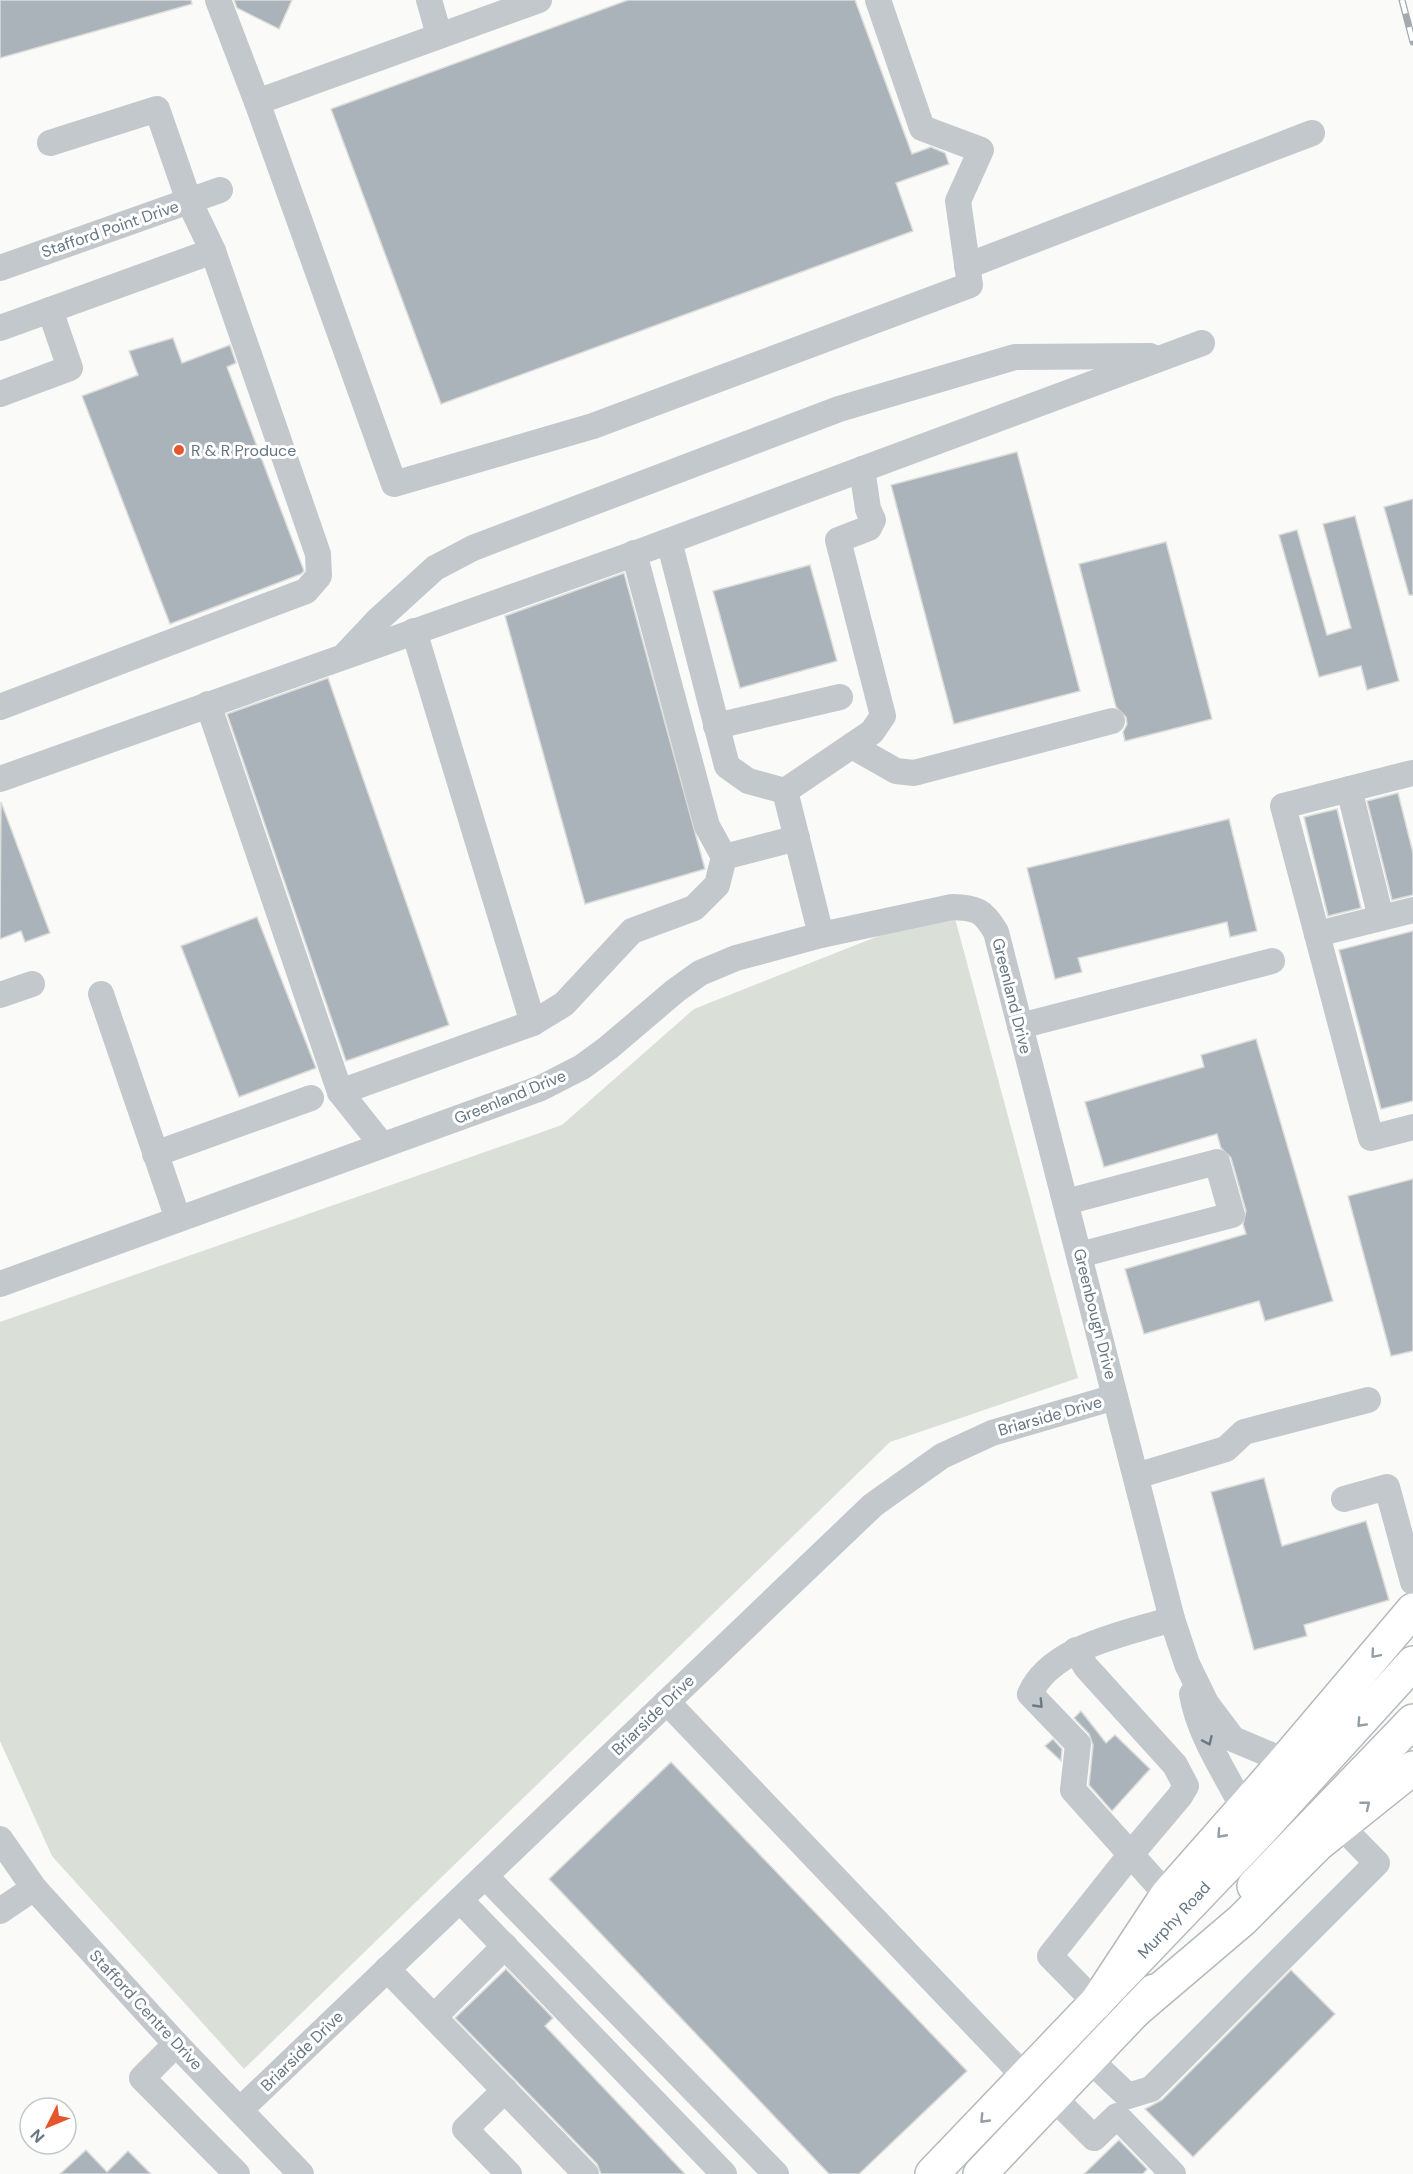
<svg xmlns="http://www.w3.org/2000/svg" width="1413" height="2174" font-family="'DM Sans',sans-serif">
  <rect width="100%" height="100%" fill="#fafaf8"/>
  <polygon fill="#dadfd7" points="952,907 1078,1378 890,1442 244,2069 52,1856 0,1741 0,1322 562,1125 694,1009"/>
  <g fill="#aab3b9" stroke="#dcdcda" stroke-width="1.5">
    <polygon points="0,0 191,0 192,4 0,58"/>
    <polygon points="234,0 292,0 279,29 237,8"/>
    <polygon points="628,0 855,0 912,154 931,147 945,153 949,164 896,183 913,231 441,404 331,109"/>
    <polygon points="173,338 182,363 230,345 236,363 227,367 304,571 301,574 170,624 82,396 138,375 129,351"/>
    <polygon points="1017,452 1080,691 954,724 891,485"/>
    <polygon points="1413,499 1413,595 1409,595 1384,507"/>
    <polygon points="1355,516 1399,681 1367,690 1361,666 1319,677 1279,535 1297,530 1327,635 1351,628 1323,524"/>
    <polygon points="1166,542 1212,719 1125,741 1123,732 1127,724 1126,717 1116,707 1079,564"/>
    <polygon points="810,565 837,661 740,688 713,591"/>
    <polygon points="624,573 705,869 585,904 505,616"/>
    <polygon points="328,678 449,1025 346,1061 227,714"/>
    <polygon points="1398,793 1413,853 1413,895 1392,900 1367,801"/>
    <polygon points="1,802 50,933 25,942 21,931 0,939"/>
    <polygon points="1337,809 1361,908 1328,916 1304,817"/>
    <polygon points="1229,819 1257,931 1230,937 1227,922 1078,958 1082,972 1055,979 1027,868"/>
    <polygon points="257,917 316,1068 239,1097 181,946"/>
    <polygon points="1413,931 1413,1101 1381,1109 1339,950"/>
    <polygon points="1256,1039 1333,1301 1265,1321 1259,1301 1144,1334 1125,1269 1246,1234 1243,1224 1246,1211 1231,1158 1221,1148 1217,1134 1104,1167 1085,1102 1204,1067 1201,1055"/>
    <polygon points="1413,1179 1413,1351 1391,1356 1348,1196"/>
    <polygon points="1264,1478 1282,1546 1366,1521 1389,1600 1304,1625 1307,1636 1254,1650 1211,1492"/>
    <polygon points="1081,1711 1106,1743 1115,1735 1150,1769 1112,1811 1089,1785 1093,1745 1089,1734 1074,1718"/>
    <polygon points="1053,1739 1062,1749 1061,1761 1045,1746"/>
    <polygon points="671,1762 967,2071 859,2174 829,2174 549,1879"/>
    <polygon points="506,1969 553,2018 545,2026 685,2174 601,2174 597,2164 455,2018"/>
    <polygon points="1291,1970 1335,2014 1193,2157 1145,2109 1162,2100"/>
    <polygon points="1119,2140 1147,2169 1143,2174 1084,2174"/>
    <polygon points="86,2150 107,2172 128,2151 151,2174 60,2174"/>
  </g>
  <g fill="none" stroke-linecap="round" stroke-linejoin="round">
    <defs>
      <g id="major">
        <polyline points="1254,1886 1413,1721"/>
        <polyline points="932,2174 1262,1829 1413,1663"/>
        <polyline points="980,2174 1154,1991"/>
      </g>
      <g id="highway">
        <polyline points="1096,2003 1167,1895 1285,1761 1413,1610"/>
        <polyline points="1135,2011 1242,1920 1317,1845 1413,1768"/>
      </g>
    </defs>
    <use href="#major" stroke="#b5babe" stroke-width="36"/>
    <use href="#highway" stroke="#b4b9bd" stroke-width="36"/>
    <g stroke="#c3c8cc" stroke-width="26">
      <polyline points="218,0 257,102"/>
      <polyline points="429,0 439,35"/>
      <polyline points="539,0 257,102 394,484 593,426 970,285 958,201 981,150 922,128 878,0"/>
      <polyline points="967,266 1312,133"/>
      <polyline points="0,268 220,190"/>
      <polyline points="0,328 213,251"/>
      <polyline points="0,394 70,368 50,310"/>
      <polyline points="669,541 727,766 748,781 785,791 872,732 883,716 838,540 869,528 873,520 868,509 862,469"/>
      <polyline points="634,553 707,826 724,857"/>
      <polyline points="414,631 533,1023"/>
      <polyline points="347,653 379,619 435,568 473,548 839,409 1015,357 1150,356"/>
      <polyline points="208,704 340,1092 382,1145"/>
      <polyline points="0,707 306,591 319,576 318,554 213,251 189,201 157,109 50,143"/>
      <polyline points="716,726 840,697"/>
      <polyline points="852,746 896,771 914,773 1112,721"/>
      <polyline points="1412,773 1283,806 1371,1138 1413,1127"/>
      <polyline points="0,779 642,551 1202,343"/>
      <polyline points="1349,789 1381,918"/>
      <polyline points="785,791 821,935"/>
      <polyline points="1317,934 1413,910"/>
      <polyline points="101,994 178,1219"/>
      <polyline points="0,995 32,984"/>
      <polyline points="1020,1026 1272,961"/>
      <polyline points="340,1092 533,1023 564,1004 632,931 694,908 717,885 724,857 797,838"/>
      <polyline points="155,1154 311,1098"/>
      <polyline points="1066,1202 1217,1162 1232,1215 1079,1255"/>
      <path d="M0 1284 541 1088 582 1067 608 1048 675 991 700 973 736 958 821 935 952 907C977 908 983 910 996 932L1172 1619 1187 1664 1206 1703 1233 1739 1285 1761"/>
      <polyline points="1136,1476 1226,1449 1244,1432 1368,1400"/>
      <polyline points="1344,1499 1387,1487 1413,1582"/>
      <polyline points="1076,1650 1086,1667 1175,1765 1186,1786 1180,1796 1131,1854 1050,1956 1096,2003"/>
      <path d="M1192 1694C1199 1735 1225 1772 1243 1808"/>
      <polyline points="667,1702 1024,2076"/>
      <polyline points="0,1839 34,1888 176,2044 301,2174"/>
      <polyline points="485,1876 776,2174"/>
      <path d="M1167 1895 1073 1790 1078 1744 1030 1694C1051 1646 1126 1634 1172 1619"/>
      <polyline points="460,1900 724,2174"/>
      <polyline points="0,1911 34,1888"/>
      <polyline points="387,1969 586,2174"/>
      <polyline points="434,2017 505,1946"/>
      <polyline points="176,2044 142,2078 237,2174"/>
      <polyline points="1089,2059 1128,2096 1151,2089 1377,1863 1341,1826"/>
      <polyline points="505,2090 465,2129 509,2174"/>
      <polyline points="1053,2097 1094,2138 1117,2116 1173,2174"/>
      <polyline points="240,2110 873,1505 942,1456 992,1433 1115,1397"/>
    </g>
    <use href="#major" stroke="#fff" stroke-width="33"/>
    <use href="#highway" stroke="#fff" stroke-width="33"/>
    <defs>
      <polyline id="rail" points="1402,0 1413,42"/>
    </defs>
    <use href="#rail" stroke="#a2aab0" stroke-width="7"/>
    <use href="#rail" stroke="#fff" stroke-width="4.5" stroke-dasharray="14" stroke-linecap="butt"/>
  </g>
  <defs><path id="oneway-chevron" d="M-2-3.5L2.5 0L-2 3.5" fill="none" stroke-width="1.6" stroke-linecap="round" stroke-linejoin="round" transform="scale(1.5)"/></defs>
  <g stroke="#939fa8">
    <use href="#oneway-chevron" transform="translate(1375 1654) rotate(130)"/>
    <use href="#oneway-chevron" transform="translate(1361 1723) rotate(133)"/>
    <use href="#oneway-chevron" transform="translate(1366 1805) rotate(-39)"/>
    <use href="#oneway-chevron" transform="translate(1221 1834) rotate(132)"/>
    <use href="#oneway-chevron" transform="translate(984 2119) rotate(134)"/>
  </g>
  <g stroke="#6a7a87">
    <use href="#oneway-chevron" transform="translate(1039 1704) rotate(46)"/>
    <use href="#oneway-chevron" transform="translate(1208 1741) rotate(66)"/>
  </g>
  <circle fill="#e4572e" stroke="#fff" stroke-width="2" cx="179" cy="450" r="6"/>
  <g text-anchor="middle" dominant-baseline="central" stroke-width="6" stroke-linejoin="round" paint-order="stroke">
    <g font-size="16" fill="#657683" stroke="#fff">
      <text transform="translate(110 229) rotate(-19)">Stafford Point Drive</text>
      <text transform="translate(1012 996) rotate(76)">Greenland Drive</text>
      <text transform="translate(510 1097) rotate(-22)">Greenland Drive</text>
      <text transform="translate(1095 1314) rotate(76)">Greenbough Drive</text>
      <text transform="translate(1050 1416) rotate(-16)">Briarside Drive</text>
      <text transform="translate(653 1715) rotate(-44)">Briarside Drive</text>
      <text transform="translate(1174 1920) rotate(-47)">Murphy Road</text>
      <text transform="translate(146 2010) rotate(47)">Stafford Centre Drive</text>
      <text transform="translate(302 2051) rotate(-44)">Briarside Drive</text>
    </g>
    <g font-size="16" fill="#657683" stroke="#fff" text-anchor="start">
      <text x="191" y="450">R &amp; R Produce</text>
    </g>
  </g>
  <g transform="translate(48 2126) rotate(227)"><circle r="28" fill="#ffffff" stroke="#c1c8cd" stroke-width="1.5"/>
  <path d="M0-4.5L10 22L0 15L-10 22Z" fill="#e4572e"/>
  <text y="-9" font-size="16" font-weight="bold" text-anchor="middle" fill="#657683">N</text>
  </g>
</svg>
